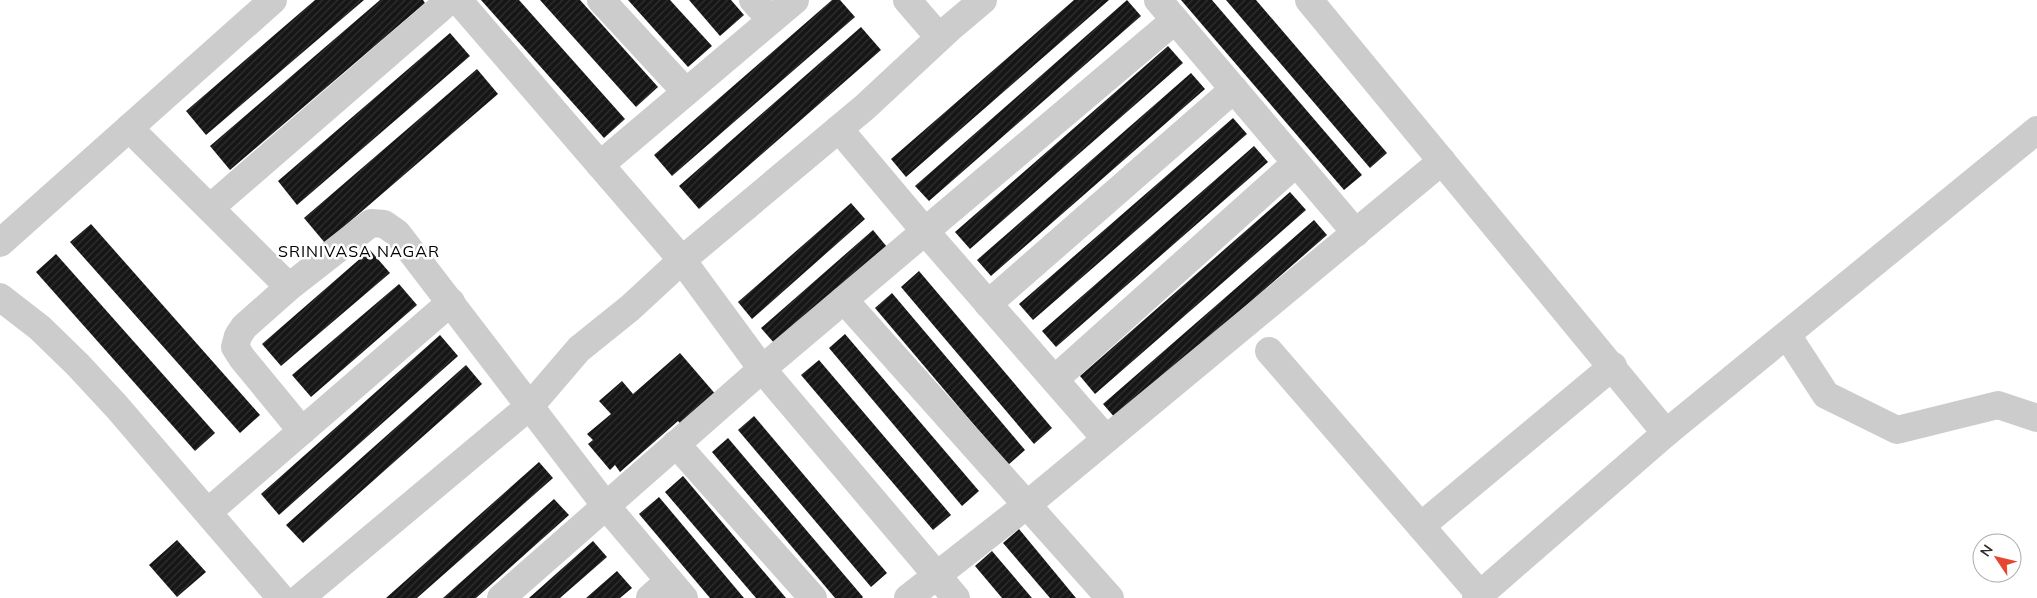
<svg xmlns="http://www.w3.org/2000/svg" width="2037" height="598" font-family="Mulish,sans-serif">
  <defs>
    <pattern id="building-hatch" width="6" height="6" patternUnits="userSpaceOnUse" patternTransform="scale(1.25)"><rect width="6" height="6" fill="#161616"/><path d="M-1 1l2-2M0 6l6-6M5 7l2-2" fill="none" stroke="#303030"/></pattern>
  </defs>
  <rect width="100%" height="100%" fill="#fff"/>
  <g fill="url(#building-hatch)">
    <polygon points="315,0 364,0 206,135 186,111"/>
    <polygon points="380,0 423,0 425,3 230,170 210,146"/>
    <polygon points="481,0 519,0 625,119 604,138"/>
    <polygon points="540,0 580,0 658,87 636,107"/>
    <polygon points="628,0 670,0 712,46 688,67"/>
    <polygon points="689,0 731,0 744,15 720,36"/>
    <polygon points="832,0 840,0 855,17 672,176 654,155"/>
    <polygon points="1074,0 1109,0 906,177 891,159"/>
    <polygon points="1127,0 1141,16 929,201 915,186"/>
    <polygon points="1181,0 1212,0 1362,175 1344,190"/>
    <polygon points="1226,0 1256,0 1387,153 1370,168"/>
    <polygon points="861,27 881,50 699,209 679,186"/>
    <polygon points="450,33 470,56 297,205 278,181"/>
    <polygon points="1168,46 1183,63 970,249 955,232"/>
    <polygon points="477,69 498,94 325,243 304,218"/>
    <polygon points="1191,73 1205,89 991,276 977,260"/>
    <polygon points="1233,118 1247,134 1033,320 1019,304"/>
    <polygon points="1254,146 1268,162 1056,347 1042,331"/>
    <polygon points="1290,192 1306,210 1095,394 1080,376"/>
    <polygon points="851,203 865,219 752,319 738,302"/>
    <polygon points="1314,220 1327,235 1116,419 1103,404"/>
    <polygon points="91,224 260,415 240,433 70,242"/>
    <polygon points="873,230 887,247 775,344 761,328"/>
    <polygon points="370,250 390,273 281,366 262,344"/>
    <polygon points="56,254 215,433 195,451 36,272"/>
    <polygon points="919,271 1052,428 1034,444 901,287"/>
    <polygon points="399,284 417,305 311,397 292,375"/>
    <polygon points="892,293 1025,450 1008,465 875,308"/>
    <polygon points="845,334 979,491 962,506 829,348"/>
    <polygon points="440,335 458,356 279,515 261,494"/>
    <polygon points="680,353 717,396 683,426 678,421 620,472 615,465 610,470 588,444 593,440 587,434 611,414 599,401 622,381 633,394"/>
    <polygon points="819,360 951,515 933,530 801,375"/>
    <polygon points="466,365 482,384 303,543 286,525"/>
    <polygon points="754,416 887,573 871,587 738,430"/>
    <polygon points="728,438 863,597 862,598 835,598 712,452"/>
    <polygon points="539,462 553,478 417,598 386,598"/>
    <polygon points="683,476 786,598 756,598 665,492"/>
    <polygon points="659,497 744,598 710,598 639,514"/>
    <polygon points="554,499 569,515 476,598 443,598"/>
    <polygon points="1019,529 1076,598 1050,598 1003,543"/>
    <polygon points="177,540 206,572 177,597 149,565"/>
    <polygon points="593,541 607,557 560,598 529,598"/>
    <polygon points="992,551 1032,598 1002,598 975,566"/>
    <polygon points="617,571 632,588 620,598 586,598"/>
  </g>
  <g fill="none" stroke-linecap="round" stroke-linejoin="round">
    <g stroke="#ccc" stroke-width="28">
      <polyline points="458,0 682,260 762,369 956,598"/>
      <polyline points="601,0 686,92"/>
      <polyline points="753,0 771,20"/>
      <polyline points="907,0 939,37"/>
      <polyline points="1158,0 1356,233"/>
      <polyline points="1309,0 1666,433 1476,598"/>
      <polyline points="129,128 289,287"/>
      <polyline points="839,129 924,230 1106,439"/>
      <polyline points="600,165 795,0"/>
      <polyline points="210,208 450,0"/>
      <polyline points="0,243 273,0"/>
      <polyline points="0,297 40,328 78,365 117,407 281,598"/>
      <polyline points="844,300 1110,598"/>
      <polyline points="988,304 1234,89"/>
      <polyline points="1787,335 1826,395 1897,430 1998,405 2037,418"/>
      <polyline points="1269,351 1483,598"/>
      <polyline points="1055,379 1296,163"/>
      <polyline points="302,431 242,358 235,347 238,336 244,327 289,287 371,223 384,224 397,233 606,506 684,598"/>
      <polyline points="1666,433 2037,130"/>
      <polyline points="676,444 813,598"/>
      <polyline points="208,512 451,302"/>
      <polyline points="1421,526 1613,366"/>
      <polyline points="300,598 531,405 579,349 630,308 682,260 865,107 951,27 983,0"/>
      <polyline points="501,598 762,369 1175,20"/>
      <polyline points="650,598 669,581"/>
      <polyline points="908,598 1028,504 1442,161"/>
    </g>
  </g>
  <g text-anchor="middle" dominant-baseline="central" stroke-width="5" stroke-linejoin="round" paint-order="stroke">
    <g font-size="16" letter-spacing="1" fill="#000" stroke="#fff">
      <text x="359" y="251">SRINIVASA NAGAR</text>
    </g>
  </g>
  <g transform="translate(1997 558) rotate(305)"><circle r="24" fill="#ffffff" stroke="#acacac"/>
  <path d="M0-4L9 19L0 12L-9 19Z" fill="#e64731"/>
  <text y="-8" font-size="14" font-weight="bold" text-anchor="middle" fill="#2f2f2f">N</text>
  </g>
</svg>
